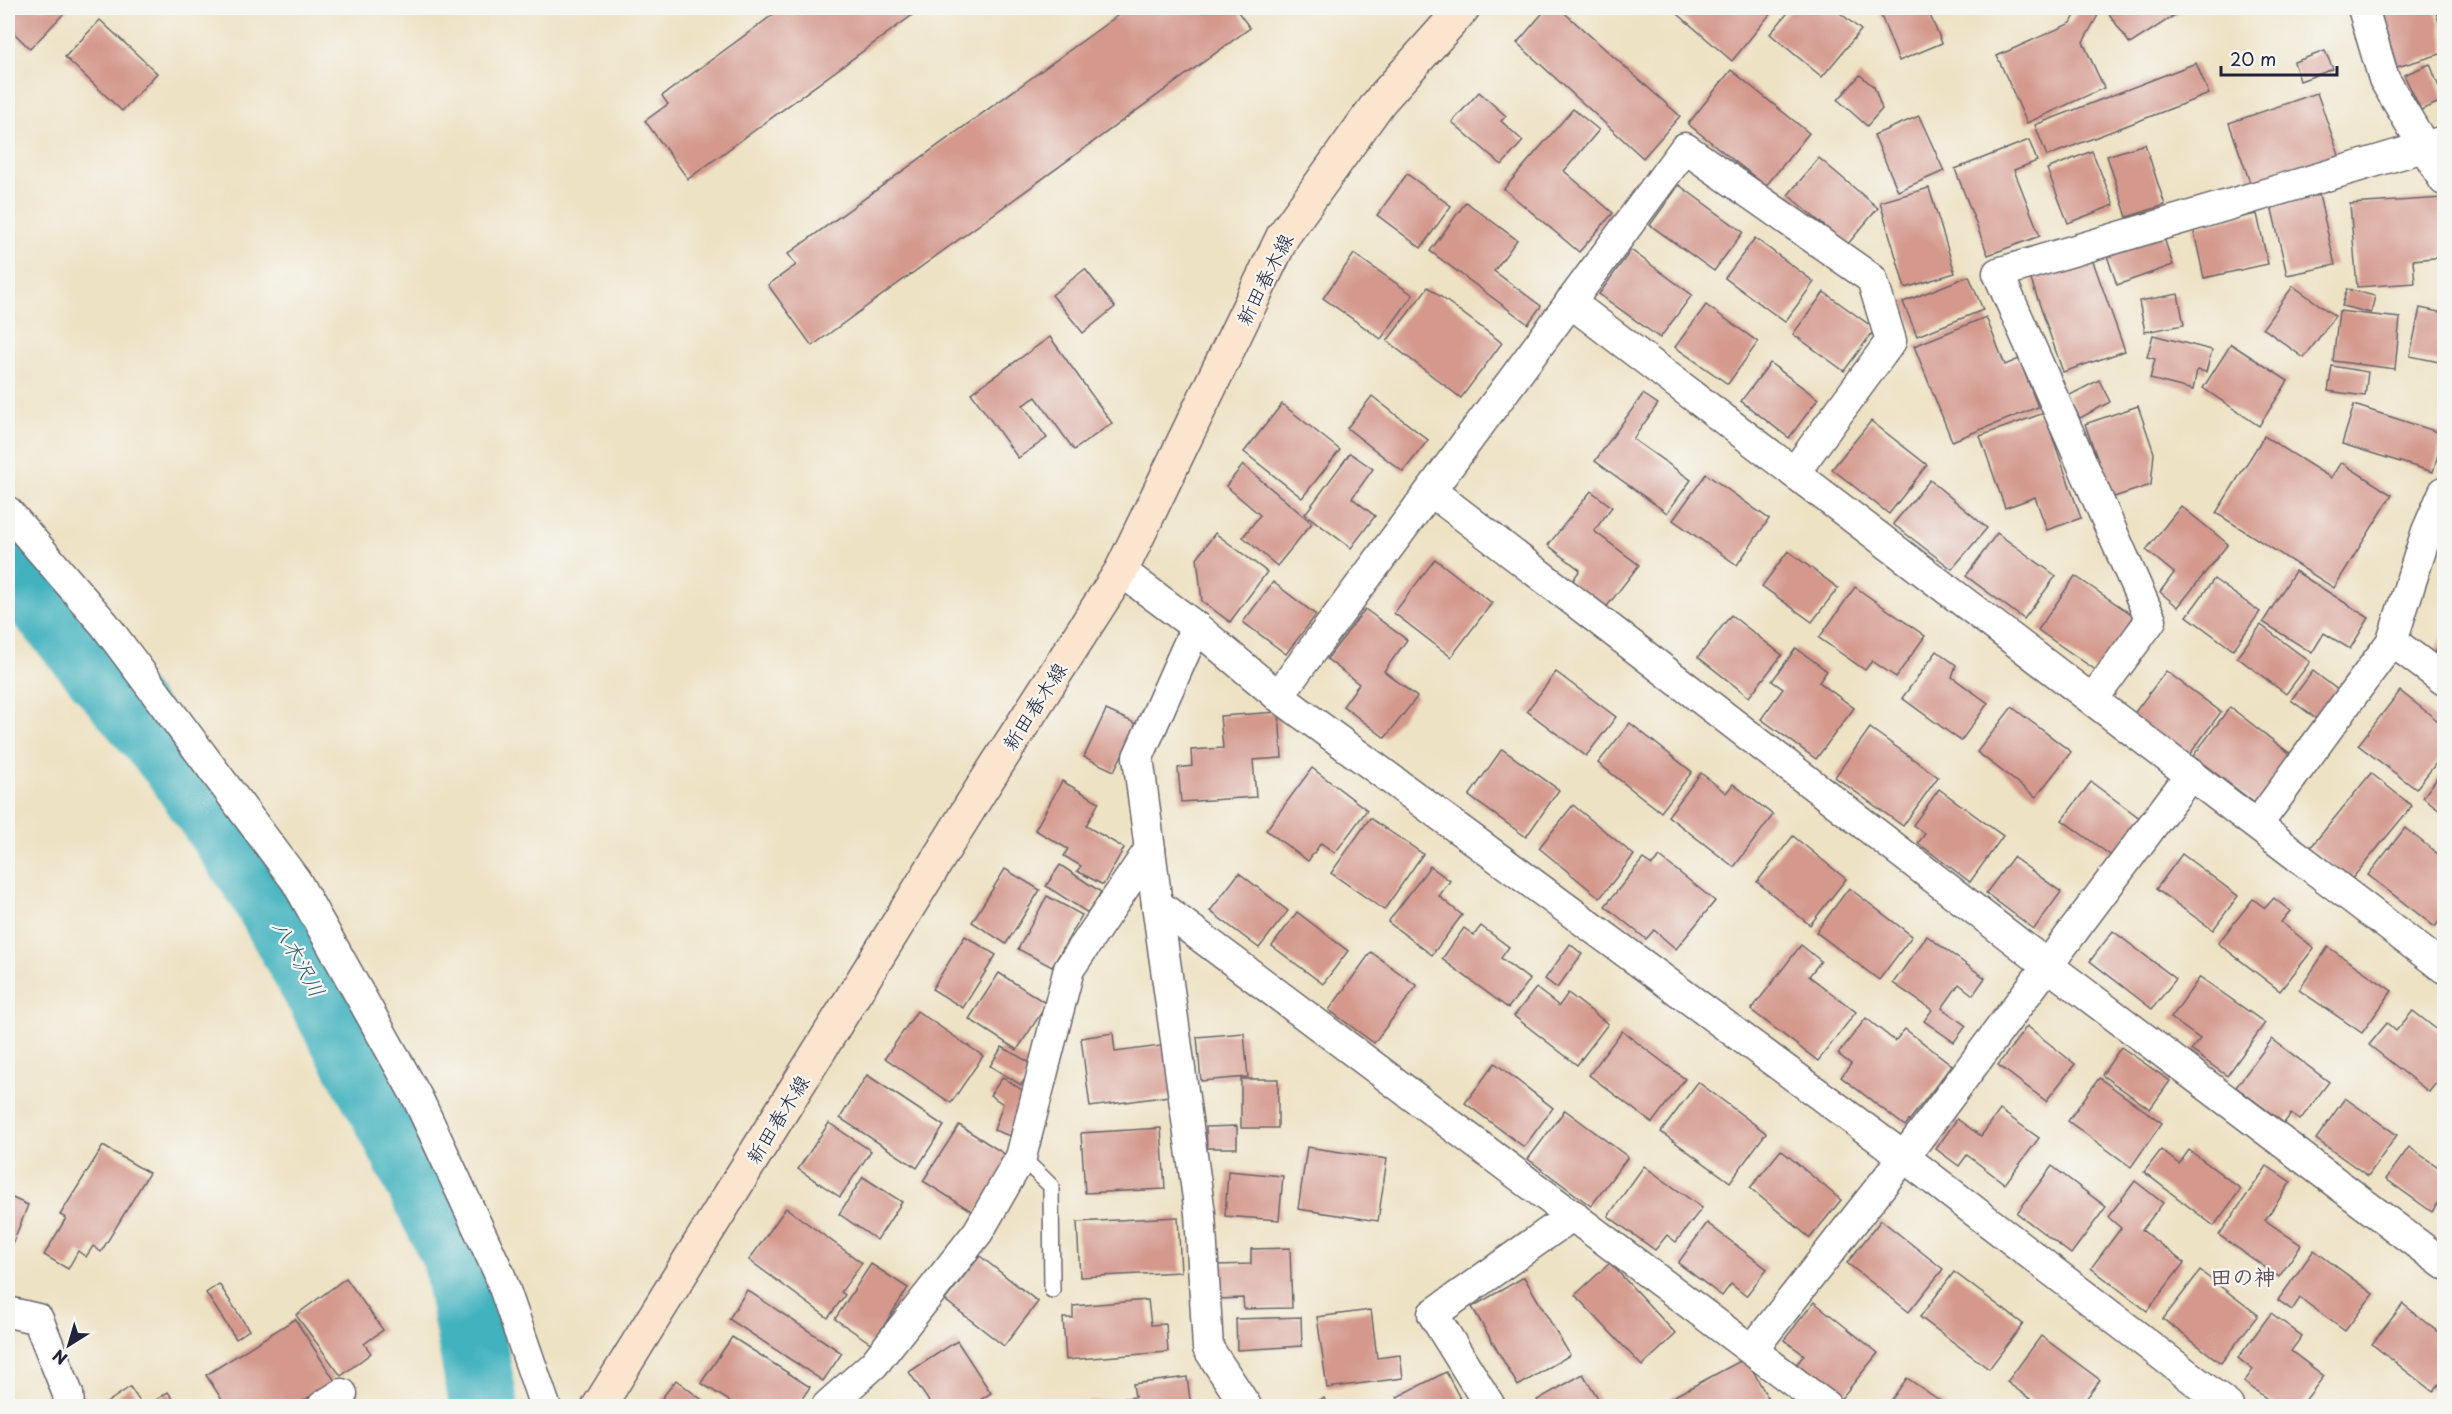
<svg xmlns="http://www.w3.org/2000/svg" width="2452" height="1414" font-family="'Playpen Sans','Klee One',sans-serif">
  <rect width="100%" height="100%" fill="#f6f6f2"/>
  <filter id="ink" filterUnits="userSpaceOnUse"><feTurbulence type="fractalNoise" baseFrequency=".0167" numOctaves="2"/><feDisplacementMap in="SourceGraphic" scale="12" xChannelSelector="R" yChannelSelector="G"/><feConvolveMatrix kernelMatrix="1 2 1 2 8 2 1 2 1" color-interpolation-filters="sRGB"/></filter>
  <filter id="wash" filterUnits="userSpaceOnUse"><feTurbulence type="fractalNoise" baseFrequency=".008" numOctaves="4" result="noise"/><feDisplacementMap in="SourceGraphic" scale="24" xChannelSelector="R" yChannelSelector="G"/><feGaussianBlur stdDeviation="1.35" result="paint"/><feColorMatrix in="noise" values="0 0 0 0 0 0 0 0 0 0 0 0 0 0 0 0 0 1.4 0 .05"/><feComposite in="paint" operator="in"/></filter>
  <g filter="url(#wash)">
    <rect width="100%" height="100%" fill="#eee2c4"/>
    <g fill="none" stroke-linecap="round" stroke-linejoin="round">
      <polyline stroke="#43b2bf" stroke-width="69" points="8,566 52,616 176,764 259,885 389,1120 456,1256 484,1406"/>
    </g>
    <g id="blocks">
      <g fill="#d4988c">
        <polygon points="8,8 69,8 30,49 8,27"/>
        <polygon points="782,8 922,8 688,179 645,121 668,104 662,96"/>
        <polygon points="1128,8 1235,8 1250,28 812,346 768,285 796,265 788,254"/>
        <polygon points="1547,8 1559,8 1680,116 1643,158 1517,43"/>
        <polygon points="1671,8 1764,8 1771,13 1732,61"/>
        <polygon points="1792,8 1834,8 1861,30 1822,77 1770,34"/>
        <polygon points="1878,8 1927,8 1942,43 1899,61"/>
        <polygon points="2079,8 2102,8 2083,42 2104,88 2027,123 1997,56 2071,23"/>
        <polygon points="2105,8 2186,8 2130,44"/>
        <polygon points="2379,8 2435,8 2444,40 2444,53 2397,67"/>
        <polygon points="100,20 157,73 122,111 65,57"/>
        <polygon points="2325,51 2333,69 2300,81 2294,62"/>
        <polygon points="2196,63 2209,94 2047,156 2035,125"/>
        <polygon points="2430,64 2444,100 2421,110 2404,75"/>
        <polygon points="1731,70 1809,133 1766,186 1688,124"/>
        <polygon points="1860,75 1874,87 1882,109 1867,126 1838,100"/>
        <polygon points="1479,92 1506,116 1501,121 1523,141 1502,165 1452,122"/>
        <polygon points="2317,93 2340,158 2252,188 2229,123"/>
        <polygon points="1573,109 1599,130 1564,171 1613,213 1579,252 1504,189"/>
        <polygon points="1919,116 1944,171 1898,191 1874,135"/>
        <polygon points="2029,140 2037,161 2014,170 2040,236 1988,255 1955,169"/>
        <polygon points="2145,144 2165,205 2127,217 2107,156"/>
        <polygon points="2092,151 2114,205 2068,223 2047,169"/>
        <polygon points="1819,158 1878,208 1847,245 1788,195"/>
        <polygon points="1407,174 1451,206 1421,248 1377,215"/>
        <polygon points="1679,185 1743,232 1714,271 1650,225"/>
        <polygon points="1929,188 1955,273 1905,288 1880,202"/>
        <polygon points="2319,195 2335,265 2287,275 2271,205"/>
        <polygon points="2443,198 2444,257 2413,260 2415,283 2357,287 2350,204"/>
        <polygon points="1466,202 1517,240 1494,271 1541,306 1528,324 1430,251"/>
        <polygon points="2257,214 2268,264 2204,278 2193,227"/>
        <polygon points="2162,232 2173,265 2117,285 2106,253"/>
        <polygon points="1755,238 1814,282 1785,322 1725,278"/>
        <polygon points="1631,250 1692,295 1660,338 1599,294"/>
        <polygon points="2090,253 2125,351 2063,372 2029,274"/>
        <polygon points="1354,254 1413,295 1381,339 1323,298"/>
        <polygon points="1085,269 1115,307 1083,333 1052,295"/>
        <polygon points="1969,276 1983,310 1917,336 1903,302"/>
        <polygon points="2293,286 2335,316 2304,358 2263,328"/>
        <polygon points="1428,287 1502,343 1461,398 1387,341"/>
        <polygon points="2347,289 2375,296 2371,313 2342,306"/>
        <polygon points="1824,292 1875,329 1844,371 1793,334"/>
        <polygon points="2178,294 2184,325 2145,332 2139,301"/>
        <polygon points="1706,305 1758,342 1728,384 1675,347"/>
        <polygon points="2420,308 2444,313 2444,363 2410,356"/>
        <polygon points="2339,311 2400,318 2395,369 2333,361"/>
        <polygon points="1986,317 2005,365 2019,359 2038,407 1952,441 1914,346"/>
        <polygon points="2153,335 2212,350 2206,372 2197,370 2193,390 2150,379 2155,359 2147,357"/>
        <polygon points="1050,337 1112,423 1074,450 1036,397 1023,405 1047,438 1018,458 971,393"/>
        <polygon points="2231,344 2288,381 2259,426 2203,388"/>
        <polygon points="1770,363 1818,399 1789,438 1741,401"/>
        <polygon points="2332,366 2368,372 2365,396 2328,391"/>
        <polygon points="2099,380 2110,402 2080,418 2068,396"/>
        <polygon points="1643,394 1658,404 1633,439 1691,480 1667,513 1595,461"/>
        <polygon points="1372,396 1428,440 1403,472 1347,428"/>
        <polygon points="1282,404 1340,450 1302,498 1244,452"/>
        <polygon points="2354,405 2444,434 2433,472 2342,444"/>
        <polygon points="2138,406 2154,453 2151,485 2111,498 2085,424"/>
        <polygon points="2044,413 2081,518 2047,530 2035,497 2005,508 1980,436"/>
        <polygon points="1871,421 1927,465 1889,514 1832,469"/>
        <polygon points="2264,436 2331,478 2341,462 2392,495 2334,588 2216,513"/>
        <polygon points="1350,453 1373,469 1352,498 1375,516 1351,548 1305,514"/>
        <polygon points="1243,465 1312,523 1277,566 1243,537 1260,515 1226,486"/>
        <polygon points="1706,474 1769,519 1737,565 1673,520"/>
        <polygon points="1930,480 1987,528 1952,569 1893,524"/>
        <polygon points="1591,491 1612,507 1594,531 1639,565 1605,609 1571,583 1580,570 1548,545"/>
        <polygon points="2181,506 2228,544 2178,607 2160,592 2174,573 2146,550"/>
        <polygon points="1215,533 1267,572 1230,622 1202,601 1197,558"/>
        <polygon points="1997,533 2056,576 2024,619 1966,576"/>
        <polygon points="1788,551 1838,588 1812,622 1762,586"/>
        <polygon points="1435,559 1492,603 1451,657 1394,613"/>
        <polygon points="2295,571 2369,618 2350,649 2324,633 2312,653 2263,622"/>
        <polygon points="2075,576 2134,616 2097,671 2038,630"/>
        <polygon points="2214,579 2260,612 2233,650 2187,616"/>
        <polygon points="1273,582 1316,615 1286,654 1243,622"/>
        <polygon points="1855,587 1925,636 1896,677 1872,661 1865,670 1819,638"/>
        <polygon points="1365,609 1407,640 1384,671 1417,697 1385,738 1343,706 1359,684 1327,659"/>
        <polygon points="1731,615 1782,655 1749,697 1698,657"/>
        <polygon points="2261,625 2310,662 2286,694 2237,657"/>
        <polygon points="2444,636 2444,659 2434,652"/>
        <polygon points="1796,648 1827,671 1819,682 1854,708 1816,759 1761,719 1783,689 1772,681"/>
        <polygon points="1937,651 1956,665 1952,677 1988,703 1961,741 1902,698"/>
        <polygon points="2166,671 2221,712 2187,758 2132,716"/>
        <polygon points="2313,671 2343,694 2322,723 2291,700"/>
        <polygon points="1556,672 1616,717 1586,756 1527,711"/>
        <polygon points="2400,691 2442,724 2444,721 2444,753 2416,789 2358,745"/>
        <polygon points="2012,707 2071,752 2036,797 1977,752"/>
        <polygon points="2230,707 2293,756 2256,804 2193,756"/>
        <polygon points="1106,710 1137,724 1114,771 1084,757"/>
        <polygon points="1279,712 1282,758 1253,760 1256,797 1181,802 1178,768 1192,766 1191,750 1223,748 1220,716"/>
        <polygon points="1630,723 1692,772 1661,812 1598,763"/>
        <polygon points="1870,728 1938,777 1903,826 1835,777"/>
        <polygon points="1502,749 1559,790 1526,837 1469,796"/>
        <polygon points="1312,768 1367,810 1335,853 1321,843 1308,861 1266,830"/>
        <polygon points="2444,769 2444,813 2423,797"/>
        <polygon points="1701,773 1726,793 1733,784 1773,815 1734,867 1668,816"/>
        <polygon points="2371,773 2412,806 2351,880 2311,847"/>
        <polygon points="1062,781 1099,802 1086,826 1124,848 1103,885 1077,871 1081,866 1064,856 1068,849 1035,830"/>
        <polygon points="2091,782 2141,819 2113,857 2062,820"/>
        <polygon points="1939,789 2003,836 1970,882 1918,843 1925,834 1913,825"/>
        <polygon points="1573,805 1634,855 1600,898 1539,848"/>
        <polygon points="1370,818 1423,854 1384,910 1331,873"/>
        <polygon points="2405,828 2444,859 2444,915 2435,927 2368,875"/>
        <polygon points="1793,836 1846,879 1810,925 1757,882"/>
        <polygon points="2182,854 2238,896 2213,930 2156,889"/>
        <polygon points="1660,857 1715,901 1676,949 1654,930 1646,939 1605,906 1643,859 1652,865"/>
        <polygon points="2013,857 2061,892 2034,929 1986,893"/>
        <polygon points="1060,865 1101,892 1088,913 1046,886"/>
        <polygon points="1430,866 1450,881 1439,896 1462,915 1432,955 1388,922"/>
        <polygon points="1005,869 1040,890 1006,944 972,922"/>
        <polygon points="1239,873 1288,911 1259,948 1210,911"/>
        <polygon points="1849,888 1912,936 1879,980 1816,932"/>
        <polygon points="1047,896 1082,915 1052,967 1018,949"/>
        <polygon points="2274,898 2290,911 2281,922 2314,948 2280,991 2218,943 2253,899 2265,908"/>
        <polygon points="1297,912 1348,951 1323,984 1272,946"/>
        <polygon points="1481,926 1509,947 1501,958 1530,980 1508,1008 1442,959 1464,928 1474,935"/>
        <polygon points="2113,931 2176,979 2152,1009 2090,961"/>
        <polygon points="965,936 996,955 963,1008 932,989"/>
        <polygon points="1927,936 1985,978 1973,995 1959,984 1942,1008 1966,1026 1954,1042 1924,1021 1932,1010 1893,983"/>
        <polygon points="1570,944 1582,954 1557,988 1545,979"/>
        <polygon points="1801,945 1821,961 1809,976 1856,1012 1818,1061 1751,1010"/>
        <polygon points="2328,947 2392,991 2362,1033 2299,990"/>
        <polygon points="1371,952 1417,986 1374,1043 1329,1010"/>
        <polygon points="999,973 1047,1004 1017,1050 969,1019"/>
        <polygon points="2200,977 2265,1023 2227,1076 2191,1050 2200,1039 2171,1018"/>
        <polygon points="1536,988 1559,1006 1568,993 1608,1024 1577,1065 1514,1016"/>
        <polygon points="917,1011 983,1056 951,1103 885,1058"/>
        <polygon points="2413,1011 2444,1035 2444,1073 2429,1092 2369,1045 2387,1023 2396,1031"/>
        <polygon points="1866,1018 1895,1041 1905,1029 1952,1065 1905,1126 1841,1077 1851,1064 1838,1054"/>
        <polygon points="2027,1026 2075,1064 2046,1101 1998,1065"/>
        <polygon points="1622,1031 1685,1079 1652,1123 1589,1075"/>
        <polygon points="1113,1033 1115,1052 1168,1045 1176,1095 1090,1107 1081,1038"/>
        <polygon points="1244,1033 1248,1077 1201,1081 1197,1037"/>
        <polygon points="2272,1039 2329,1082 2300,1120 2291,1114 2284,1123 2236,1087"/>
        <polygon points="1002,1047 1034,1065 1021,1085 990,1066"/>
        <polygon points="2121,1047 2170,1081 2150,1109 2102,1075"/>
        <polygon points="1495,1063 1553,1108 1524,1147 1465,1103"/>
        <polygon points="867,1075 944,1126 917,1168 840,1118"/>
        <polygon points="1003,1077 1026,1093 1010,1136 994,1130 1003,1104 990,1095"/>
        <polygon points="2099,1078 2162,1123 2131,1167 2068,1121"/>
        <rect x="1241" y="1079" width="37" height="49"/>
        <polygon points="1698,1082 1766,1133 1730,1182 1661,1132"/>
        <polygon points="2345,1098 2397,1135 2368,1176 2316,1139"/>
        <polygon points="1565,1110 1628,1157 1591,1206 1528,1159"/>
        <polygon points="2000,1110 2039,1138 2005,1184 1967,1155 1959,1166 1936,1149 1957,1119 1981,1136"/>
        <polygon points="829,1123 871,1151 840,1197 798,1169"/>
        <polygon points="959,1125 1011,1158 976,1214 923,1181"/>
        <polygon points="1237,1126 1237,1148 1207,1148 1206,1127"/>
        <polygon points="1161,1128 1165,1189 1085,1193 1081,1133"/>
        <polygon points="103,1146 149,1173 101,1252 93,1246 86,1257 78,1251 68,1269 44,1255 66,1218 60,1215"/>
        <polygon points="1307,1147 1387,1159 1378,1221 1298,1209"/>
        <polygon points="2409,1147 2444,1171 2444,1194 2432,1212 2386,1179"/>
        <polygon points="1781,1150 1841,1200 1810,1238 1750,1188"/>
        <polygon points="2161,1150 2179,1164 2189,1150 2241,1189 2214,1226 2144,1172"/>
        <polygon points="1644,1166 1702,1208 1676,1242 1667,1235 1655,1250 1608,1216"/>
        <polygon points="2052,1166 2106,1207 2071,1254 2017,1213"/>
        <polygon points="2267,1166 2291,1182 2265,1220 2301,1245 2279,1277 2219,1235"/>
        <polygon points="1228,1171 1283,1176 1279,1220 1225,1216"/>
        <polygon points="863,1177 902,1202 877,1240 839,1214"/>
        <polygon points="2135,1181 2163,1203 2142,1230 2184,1263 2147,1311 2091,1268 2121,1228 2108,1217"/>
        <polygon points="8,1196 28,1205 8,1255"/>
        <polygon points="786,1208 862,1263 841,1292 845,1295 828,1318 749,1260"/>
        <polygon points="1178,1217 1181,1272 1080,1277 1077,1222"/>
        <polygon points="1881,1220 1943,1269 1909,1312 1847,1263"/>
        <polygon points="1707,1223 1767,1269 1746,1296 1731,1284 1722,1296 1678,1263"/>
        <polygon points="1290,1248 1292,1308 1244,1309 1243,1298 1218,1299 1217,1265 1251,1264 1251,1249"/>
        <polygon points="2314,1250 2373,1294 2345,1331 2300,1298 2292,1310 2278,1300"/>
        <polygon points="980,1256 1038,1302 1004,1346 945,1300"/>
        <polygon points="1610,1263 1676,1334 1642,1366 1575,1295"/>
        <polygon points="871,1264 908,1288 872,1344 835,1319"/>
        <polygon points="2200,1271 2258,1315 2221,1363 2163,1319"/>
        <polygon points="1954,1272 2023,1324 1989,1369 1920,1317"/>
        <polygon points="1524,1277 1570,1355 1518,1386 1472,1307"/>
        <polygon points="346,1278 383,1330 364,1344 371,1353 341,1376 296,1315"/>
        <polygon points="219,1284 249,1330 236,1339 206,1293"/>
        <polygon points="747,1290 842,1353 823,1381 729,1319"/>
        <polygon points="1148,1300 1151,1325 1166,1324 1168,1352 1066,1360 1063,1318 1073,1318 1073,1306"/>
        <polygon points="1814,1302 1878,1353 1840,1400 1796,1365 1804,1355 1784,1340"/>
        <polygon points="2403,1304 2444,1336 2444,1378 2433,1392 2372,1344"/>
        <polygon points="1371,1310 1377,1358 1400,1355 1403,1378 1327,1388 1317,1317"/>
        <polygon points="2271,1313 2302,1336 2291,1351 2324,1376 2301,1406 2277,1406 2244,1382 2253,1370 2238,1358"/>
        <polygon points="1301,1317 1302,1346 1237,1350 1236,1319"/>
        <polygon points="295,1319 335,1381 295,1406 226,1406 206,1375"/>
        <polygon points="2041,1336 2100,1380 2081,1406 2040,1406 2007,1382"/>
        <polygon points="732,1337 810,1387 797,1406 737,1406 701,1383"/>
        <polygon points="957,1341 991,1393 971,1406 932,1406 909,1372"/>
        <polygon points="1746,1358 1770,1402 1762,1406 1656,1406"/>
        <polygon points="1446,1372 1464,1406 1402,1406 1397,1397"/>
        <polygon points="1583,1374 1603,1406 1541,1406 1537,1400"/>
        <polygon points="1187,1377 1191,1406 1053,1406 1135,1397 1133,1384"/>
        <polygon points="1907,1378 1948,1406 1887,1406"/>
        <polygon points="676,1380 710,1406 656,1406"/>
        <polygon points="130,1387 143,1406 102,1406"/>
        <polygon points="168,1392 178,1406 147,1406"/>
        <polygon points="1324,1398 1328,1406 1306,1406"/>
      </g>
    </g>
  </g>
  <g filter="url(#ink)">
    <use href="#blocks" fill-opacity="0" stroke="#69656b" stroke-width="1.5"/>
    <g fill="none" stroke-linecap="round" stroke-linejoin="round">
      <defs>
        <polyline id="service" points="1021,1157 1051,1186 1052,1290"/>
        <g id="minor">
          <polyline points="2363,8 2384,79 2444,180"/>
          <polyline points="1570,302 2444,968"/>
          <polyline points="1431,491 2047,965 2444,1264"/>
          <polyline points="8,512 105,625 296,881 418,1099 499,1273 545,1406"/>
          <polyline points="1121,571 1196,627 1278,696 1904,1157 2228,1406"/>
          <polyline points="1196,627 1138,757 1157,904 1826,1406"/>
          <polyline points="2392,641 2427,531 2444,492"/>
          <polyline points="1278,696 1685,148 1872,279 1891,341 1794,473"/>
          <polyline points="2093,699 2151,620 1998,273 2444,141"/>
          <polyline points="2257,825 2392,641 2444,680"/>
          <polyline points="1157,904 1200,1213 1208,1348 1246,1406"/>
          <polyline points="8,1312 38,1319 68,1394 69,1406"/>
          <polyline points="1752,1350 1904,1157 2191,774"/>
          <polyline points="323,1406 342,1394"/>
          <polyline points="827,1406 874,1364 978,1232 1021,1157 1069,969 1150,849"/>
          <polyline points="1490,1406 1433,1314 1573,1215"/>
        </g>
        <polyline id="secondary" points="599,1406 982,788 1121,571 1283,236 1380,101 1463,8"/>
      </defs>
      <use href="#service" stroke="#69656b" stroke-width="18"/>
      <use href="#minor" stroke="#69656b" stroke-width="33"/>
      <use href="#secondary" stroke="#69656b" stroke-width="36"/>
      <use href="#service" stroke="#fff" stroke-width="15"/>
      <use href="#minor" stroke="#fff" stroke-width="30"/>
      <use href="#secondary" stroke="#fbe5cf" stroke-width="33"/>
    </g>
  </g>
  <g text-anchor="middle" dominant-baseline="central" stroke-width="4.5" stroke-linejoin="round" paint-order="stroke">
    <g font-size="20" fill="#22223b" stroke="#f6f6f2">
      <text transform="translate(1264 279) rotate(-63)">新田春木線</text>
      <text transform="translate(1034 706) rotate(-57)">新田春木線</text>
      <text transform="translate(777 1119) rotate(-58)">新田春木線</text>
    </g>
    <g font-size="21" font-style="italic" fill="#2f5c70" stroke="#f6f6f2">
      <text transform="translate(300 958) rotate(61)">八木沢川</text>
    </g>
    <g font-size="22" font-weight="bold" fill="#604b57" stroke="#f6f6f2">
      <text x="2243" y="1275">田の神</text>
    </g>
  </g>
  <rect width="2452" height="1414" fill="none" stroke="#f6f6f2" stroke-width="30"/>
  <g transform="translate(69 1345) rotate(217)" stroke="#f6f6f2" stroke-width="4.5" paint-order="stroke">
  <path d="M0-4.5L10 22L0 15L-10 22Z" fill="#22223b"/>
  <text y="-9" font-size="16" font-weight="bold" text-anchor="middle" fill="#22223b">N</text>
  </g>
  <path d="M2221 66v9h116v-9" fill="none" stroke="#22223b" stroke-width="3"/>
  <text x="2230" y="66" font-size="18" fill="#22223b" stroke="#f6f6f2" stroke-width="4.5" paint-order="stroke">20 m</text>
</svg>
